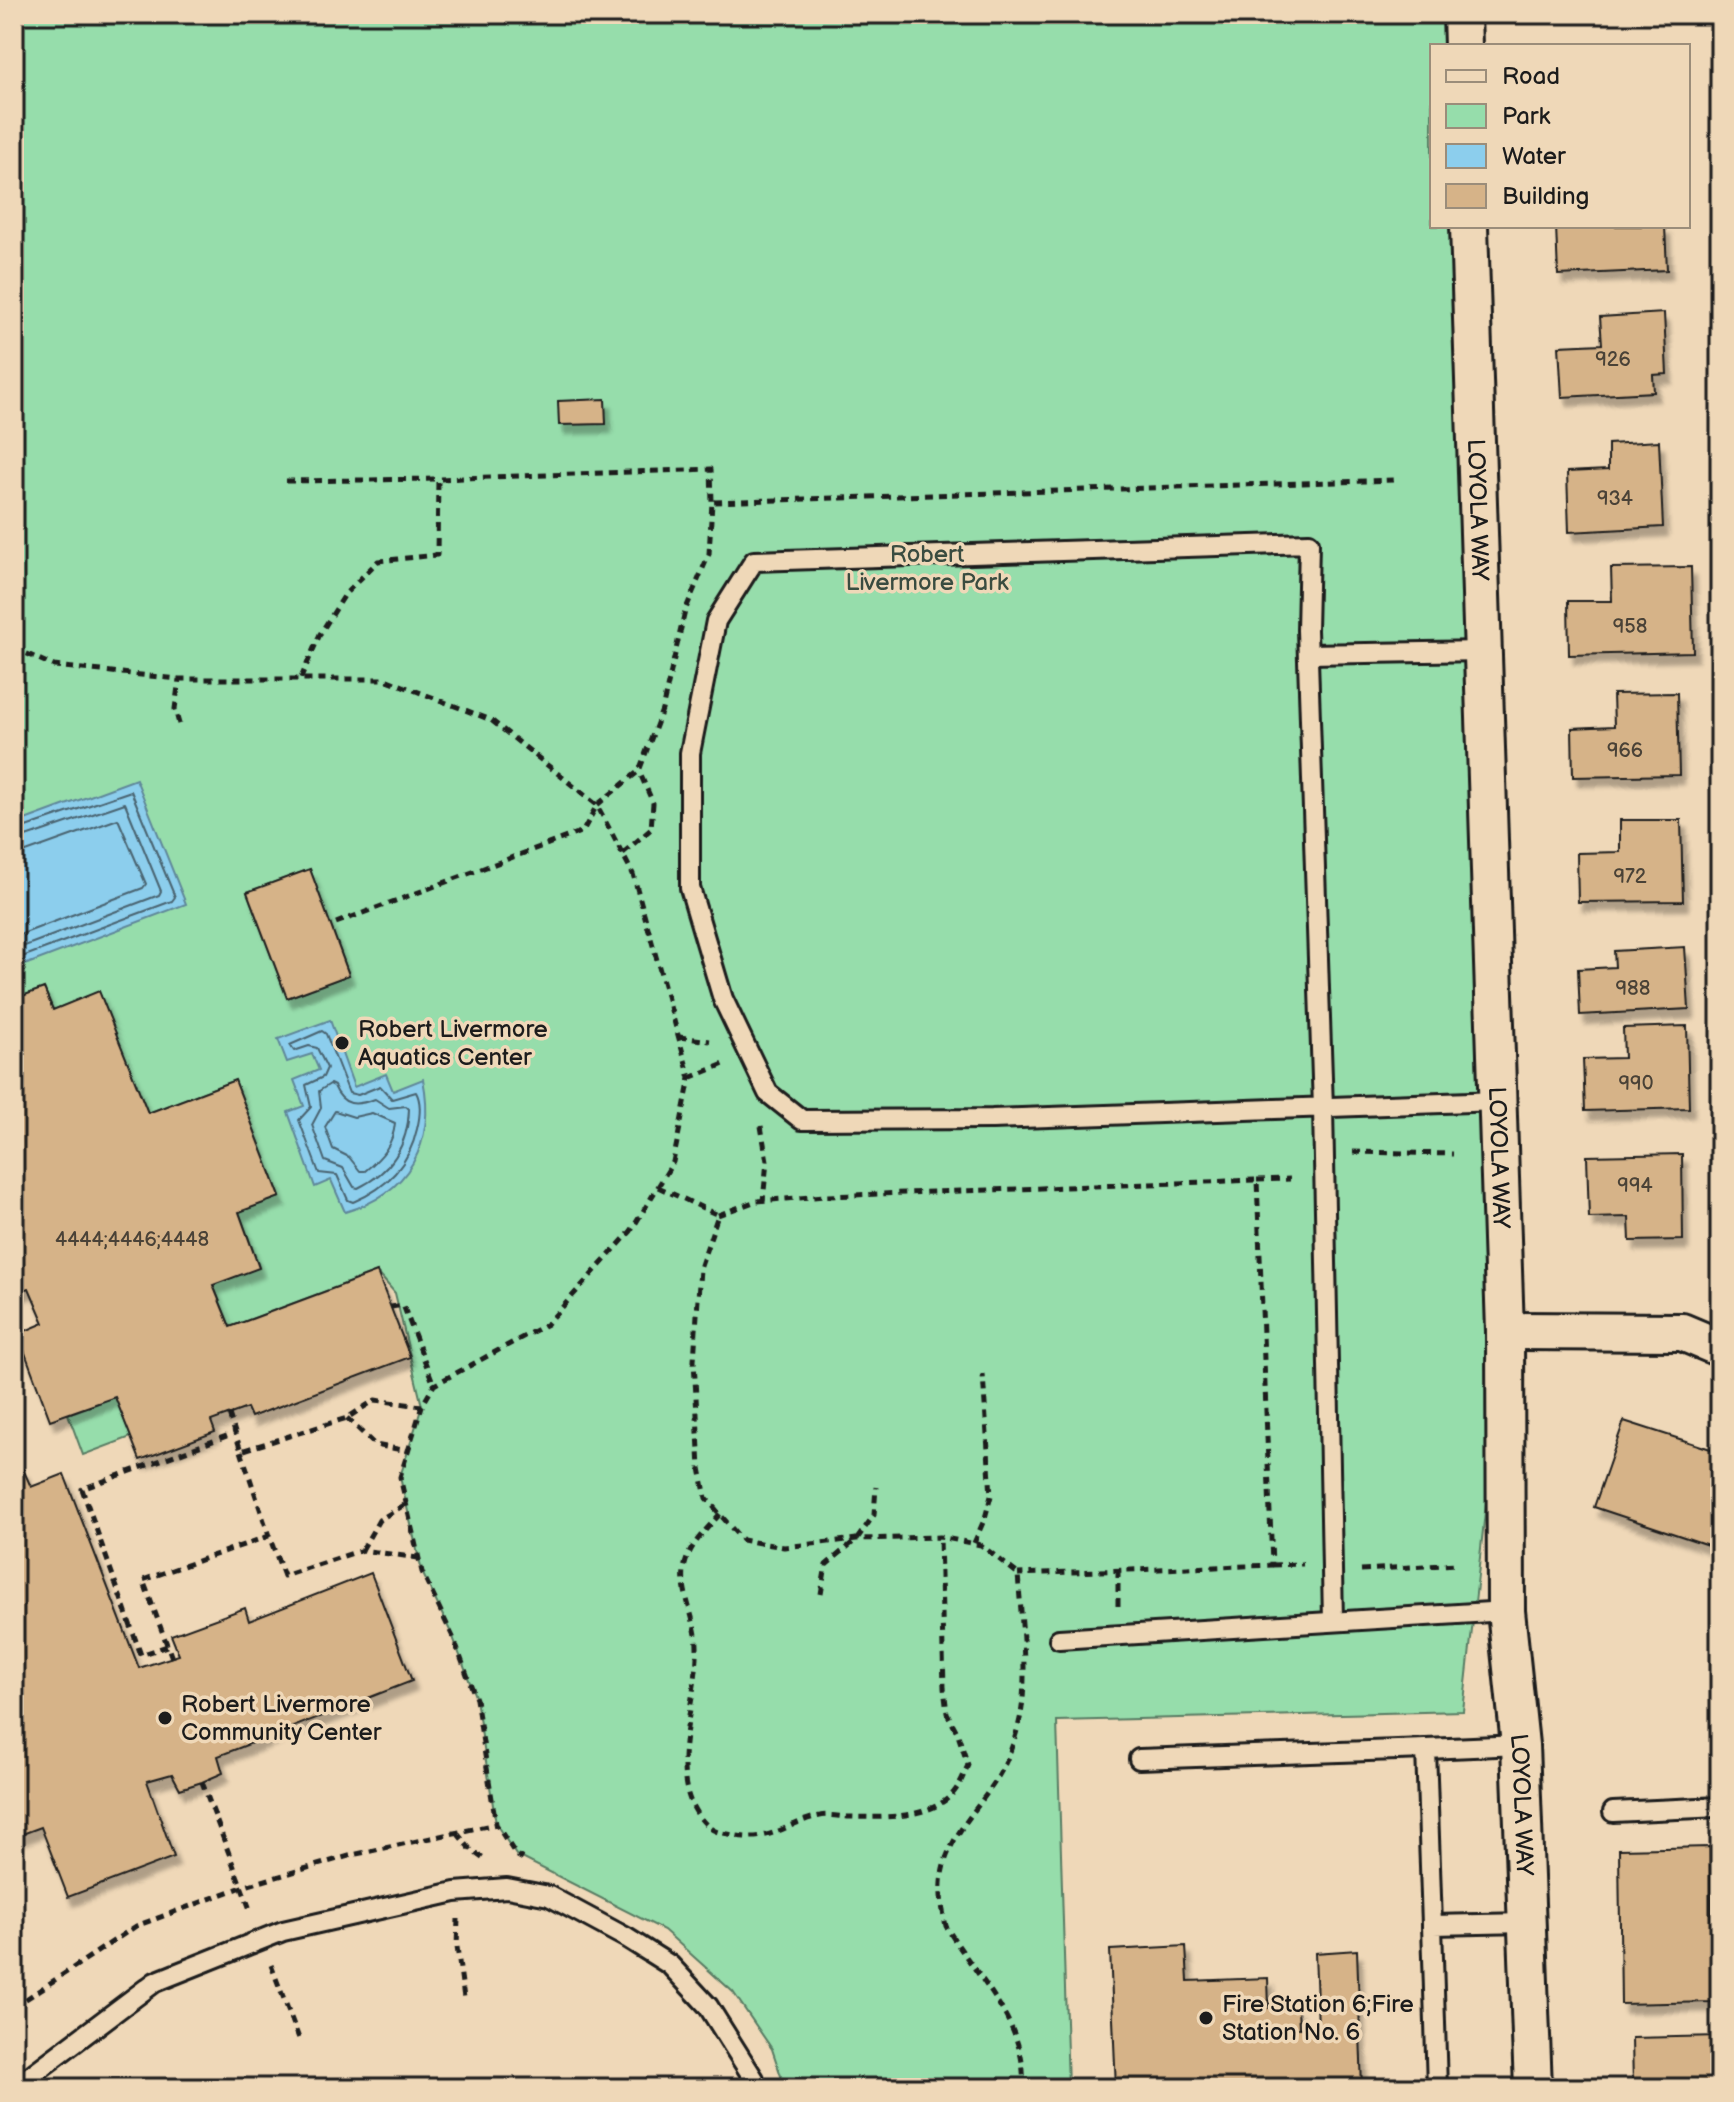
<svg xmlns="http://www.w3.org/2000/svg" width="1734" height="2102" font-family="'Balsamiq Sans',sans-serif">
  <defs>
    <filter id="shadow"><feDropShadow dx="5" dy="9" stdDeviation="2" flood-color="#0004"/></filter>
  </defs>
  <rect width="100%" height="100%" fill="#efd8b8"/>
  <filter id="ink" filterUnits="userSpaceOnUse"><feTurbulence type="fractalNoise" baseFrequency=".0125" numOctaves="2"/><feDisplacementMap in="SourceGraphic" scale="16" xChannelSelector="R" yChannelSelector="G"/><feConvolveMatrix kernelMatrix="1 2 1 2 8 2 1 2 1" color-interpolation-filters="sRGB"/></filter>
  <g filter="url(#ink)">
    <g fill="#96ddab" stroke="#597c64" stroke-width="2" fill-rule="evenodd">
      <path d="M14 14H1462L1463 46H1432V226H1469L1505 1331 1463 1711 1057 1721 1068 2088H785L772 2049 733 1992 664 1930 516 1855 496 1824 476 1699 453 1637 422 1572 400 1477 422 1406 395 1293 377 1272 230 1327 213 1285 259 1267 239 1212 280 1197 235 1080 148 1113 99 992 53 1010 44 988 14 999ZM310 869 349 975 287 998 247 892Z"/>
      <polygon points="115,1397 131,1437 83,1455 68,1414"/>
    </g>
    <g fill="#8cceed" stroke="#5f8799" stroke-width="2">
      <polygon points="136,779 186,904 14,969 14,824"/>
      <path d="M330 1020 354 1087 386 1074 393 1091 423 1079C436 1143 409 1194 345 1212L331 1180 315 1187 288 1112 304 1106 294 1080 319 1070 312 1054 287 1062 278 1039Z"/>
    </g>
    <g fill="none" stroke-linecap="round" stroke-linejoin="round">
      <g stroke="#496370" stroke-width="2">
        <polyline points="14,831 131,791 175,897 172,901 14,960"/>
        <polyline points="14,841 125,803 161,891 159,895 14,950"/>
        <polyline points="14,853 26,852 118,819 146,884 143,888 14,937"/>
        <path d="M322 1031 326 1034 349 1093 358 1095 380 1086 392 1099 416 1092C422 1103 420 1117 417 1129 409 1165 387 1188 353 1202L348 1200 337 1175 319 1173 299 1120 311 1107 306 1085 323 1077 327 1068 317 1048 309 1046 294 1051 290 1045Z"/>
        <path d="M330 1084 334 1086C343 1107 356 1106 375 1099L389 1108 406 1106 409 1109C408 1146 391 1172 358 1188L354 1187 343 1168 325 1161 312 1125 321 1108 319 1091Z"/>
        <path d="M335 1111 354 1117 372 1113 395 1123C393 1145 382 1157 365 1171H360L349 1157 333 1149 325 1127Z"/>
      </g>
    </g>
    <g fill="#d6b388" stroke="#1c1c1c" stroke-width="2" filter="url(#shadow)">
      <polygon points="1556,226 1665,226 1667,270 1558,275"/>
      <polygon points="1664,313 1667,374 1653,375 1654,392 1562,397 1559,346 1602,344 1600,317"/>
      <polygon points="605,399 606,424 559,425 558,401"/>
      <polygon points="1659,441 1663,527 1569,532 1567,472 1608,470 1608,444"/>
      <polygon points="1691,567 1693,652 1569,655 1568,601 1612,601 1611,568"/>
      <polygon points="1677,693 1679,775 1573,777 1572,728 1614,726 1613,694"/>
      <polygon points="1620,820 1681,820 1683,901 1578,902 1577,853 1620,852"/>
      <polygon points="310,869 349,975 287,998 247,892"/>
      <polygon points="1685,947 1689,1009 1580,1015 1578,969 1615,967 1614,951"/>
      <polygon points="44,988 53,1010 99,991 148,1113 235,1080 280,1197 239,1212 259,1268 213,1285 230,1327 377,1272 410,1357 251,1417 247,1408 211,1421 215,1432 140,1460 115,1397 50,1420 18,1334 44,1323 29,1288 14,1293 14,999"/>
      <polygon points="1687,1026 1689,1108 1585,1111 1583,1059 1624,1058 1623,1028"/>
      <polygon points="1682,1154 1683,1240 1630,1241 1629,1217 1589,1218 1587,1156"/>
      <polygon points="1624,1421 1720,1452 1720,1549 1594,1507"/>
      <polygon points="23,1469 31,1487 64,1474 139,1668 179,1655 171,1635 245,1608 249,1621 371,1573 412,1681 218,1756 223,1773 202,1782 180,1789 172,1774 147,1781 174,1857 68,1897 41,1827 17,1836 14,1827 14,1472"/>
      <polygon points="1710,1847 1713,2002 1621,2004 1619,1849"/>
      <polygon points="1186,1946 1188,1981 1268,1978 1269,2008 1298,2007 1299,2028 1318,2027 1315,1953 1357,1950 1362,2088 1116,2088 1110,1950"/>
      <polygon points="1720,2036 1720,2088 1634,2088 1633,2086 1632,2038"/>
    </g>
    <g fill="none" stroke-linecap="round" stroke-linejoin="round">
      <defs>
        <g id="lane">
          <polyline points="1308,654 1483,651"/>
          <polyline points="1333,1621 1323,1108 1307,630 1309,543 754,561 716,621 690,753 690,888 723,999 768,1093 802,1120 992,1119 1498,1101"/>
          <polyline points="1059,1639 1506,1611"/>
          <polyline points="1139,1759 1426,1749"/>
          <polyline points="1613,1812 1720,1807"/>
          <polyline points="1432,1925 1426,1749 1520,1745"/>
          <polyline points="14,2088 155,1982 283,1931 455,1892 507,1888 549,1896 627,1938 670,1965 708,2006 754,2079 757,2088"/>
          <polyline points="1437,2088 1432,1925 1527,1923"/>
        </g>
        <g id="street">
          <polyline points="1462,14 1463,46"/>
          <path id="s1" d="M1469 226 1505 1331 1506 1611 1520 1745 1533 2088"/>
          <polyline points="1505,1331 1682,1332 1720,1348"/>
        </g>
      </defs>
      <use href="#lane" stroke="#1c1c1c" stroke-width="24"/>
      <use href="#street" stroke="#1c1c1c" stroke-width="42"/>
      <g stroke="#1c1c1c" stroke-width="5" stroke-dasharray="8 6" stroke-linecap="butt">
        <polyline points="286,481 438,479"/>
        <polyline points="14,648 54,666 179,679 385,679 491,720 597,805 633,874 690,1078 673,1162 631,1231 547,1324 434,1385 422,1406 400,1477 422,1572 453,1637 476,1699 496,1824 516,1855 523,1859"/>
        <polyline points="301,678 320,634 346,593 378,561 437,555 438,479 711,469 712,502"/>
        <polyline points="179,724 175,709 179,679"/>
        <polyline points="623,853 651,829 653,803 639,771"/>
        <polyline points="336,923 583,831 597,805 639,771 662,710 685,611 709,554 712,502 1397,480"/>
        <polyline points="679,1037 710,1041"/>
        <polyline points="690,1078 724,1064"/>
        <polyline points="761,1126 767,1161 763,1201"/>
        <polyline points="1353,1152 1453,1154"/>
        <polyline points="1257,1180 1290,1179"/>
        <path d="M658 1187 718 1215 700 1268 694 1361 700 1468 706 1498 742 1540 784 1547 857 1539 940 1537 981 1545 1018 1574C1021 1615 1028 1674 1021 1714 1018 1730 1011 1751 1004 1766 984 1806 944 1836 941 1883 940 1898 943 1912 946 1926 976 1978 1028 2023 1023 2088"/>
        <polyline points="718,1215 756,1201 826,1196 1257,1180 1272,1565 1018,1574"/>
        <polyline points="391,1307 403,1305 434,1385"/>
        <polyline points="229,1414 241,1451 347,1418 375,1400 422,1406"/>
        <polyline points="347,1418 375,1445 408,1451"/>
        <polyline points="241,1451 269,1536"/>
        <path d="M720 1514C706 1530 687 1547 684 1570 681 1595 697 1621 697 1647 699 1704 659 1785 710 1828 716 1833 725 1833 733 1835 769 1844 788 1822 820 1816 829 1814 841 1817 850 1817 881 1818 932 1819 954 1792 960 1785 964 1774 968 1765L957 1732 947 1713 944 1688 940 1538"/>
        <polyline points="974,1543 985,1518 991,1496 983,1374"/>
        <polyline points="362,1550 379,1520 406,1504"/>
        <polyline points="1272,1565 1303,1564"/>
        <polyline points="1118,1570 1118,1609"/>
        <polyline points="1361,1570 1458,1564"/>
        <polyline points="821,1594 826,1565 857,1539 874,1515 876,1487"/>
        <polyline points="167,1646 141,1655 82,1489 235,1433"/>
        <polyline points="172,1658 143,1580 269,1536 284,1576 362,1550 418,1558"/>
        <polyline points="202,1782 251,1912"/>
        <polyline points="457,1833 471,1850 485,1860"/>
        <polyline points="458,1919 457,1947 464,1998"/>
        <polyline points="271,1965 300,2041"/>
        <polyline points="14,2007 136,1926 242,1887 352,1855 496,1824"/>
        <polyline points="315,2079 318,2088"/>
      </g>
      <use href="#lane" stroke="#efd8b8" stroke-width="18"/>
      <use href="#street" stroke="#efd8b8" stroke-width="36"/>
    </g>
  </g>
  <g fill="#1c1c1c" stroke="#efd8b8" stroke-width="3">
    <circle cx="342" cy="1043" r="8"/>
    <circle cx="165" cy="1718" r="8"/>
    <circle cx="1206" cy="2018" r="8"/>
  </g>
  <g text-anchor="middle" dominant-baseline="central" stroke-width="7" stroke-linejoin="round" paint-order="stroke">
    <g font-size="20" fill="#4a4237">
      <text x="1613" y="360">926</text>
      <text x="1615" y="499">934</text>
      <text x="1630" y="627">958</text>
      <text x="1625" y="751">966</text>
      <text x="1630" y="877">972</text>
      <text x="1633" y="989">988</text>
      <text x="1636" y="1084">990</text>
      <text x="1635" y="1186">994</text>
      <text x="132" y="1240">4444;4446;4448</text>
    </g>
    <g font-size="24" fill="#1c1c1c" stroke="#efd8b8">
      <text stroke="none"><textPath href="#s1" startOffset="284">LOYOLA WAY</textPath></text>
      <text stroke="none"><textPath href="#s1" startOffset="932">LOYOLA WAY</textPath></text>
      <text stroke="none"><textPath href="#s1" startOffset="1580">LOYOLA WAY</textPath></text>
    </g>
    <g font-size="24" fill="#3a4c40" stroke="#efd8b8">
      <text x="927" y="554">Robert<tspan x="927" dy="28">Livermore Park</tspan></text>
    </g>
    <g font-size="24" fill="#1c1c1c" stroke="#efd8b8" text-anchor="start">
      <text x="358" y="1029">Robert Livermore<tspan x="358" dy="28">Aquatics Center</tspan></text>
      <text x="181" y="1704">Robert Livermore<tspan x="181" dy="28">Community Center</tspan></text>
      <text x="1222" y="2004">Fire Station 6;Fire<tspan x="1222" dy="28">Station No. 6</tspan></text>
    </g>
  </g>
  <rect width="1734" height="2102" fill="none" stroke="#efd8b8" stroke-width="48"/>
  <rect x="24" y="24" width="1686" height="2054" fill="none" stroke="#1c1c1c" stroke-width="3" filter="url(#ink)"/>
  <rect x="1430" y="44" width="260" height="184" fill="#efd8b8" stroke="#9b8d7a" stroke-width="2"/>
  <rect x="1446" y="70" width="40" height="12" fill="#efd8b8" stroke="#9b8d7a" stroke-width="2"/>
  <text x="1502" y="84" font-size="24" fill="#1c1c1c">Road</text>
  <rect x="1446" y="104" width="40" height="24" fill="#96ddab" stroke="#9b8d7a" stroke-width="2"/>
  <text x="1502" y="124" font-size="24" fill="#1c1c1c">Park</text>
  <rect x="1446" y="144" width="40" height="24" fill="#8cceed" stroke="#9b8d7a" stroke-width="2"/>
  <text x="1502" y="164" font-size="24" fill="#1c1c1c">Water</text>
  <rect x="1446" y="184" width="40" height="24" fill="#d6b388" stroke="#9b8d7a" stroke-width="2"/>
  <text x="1502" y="204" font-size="24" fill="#1c1c1c">Building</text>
</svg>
